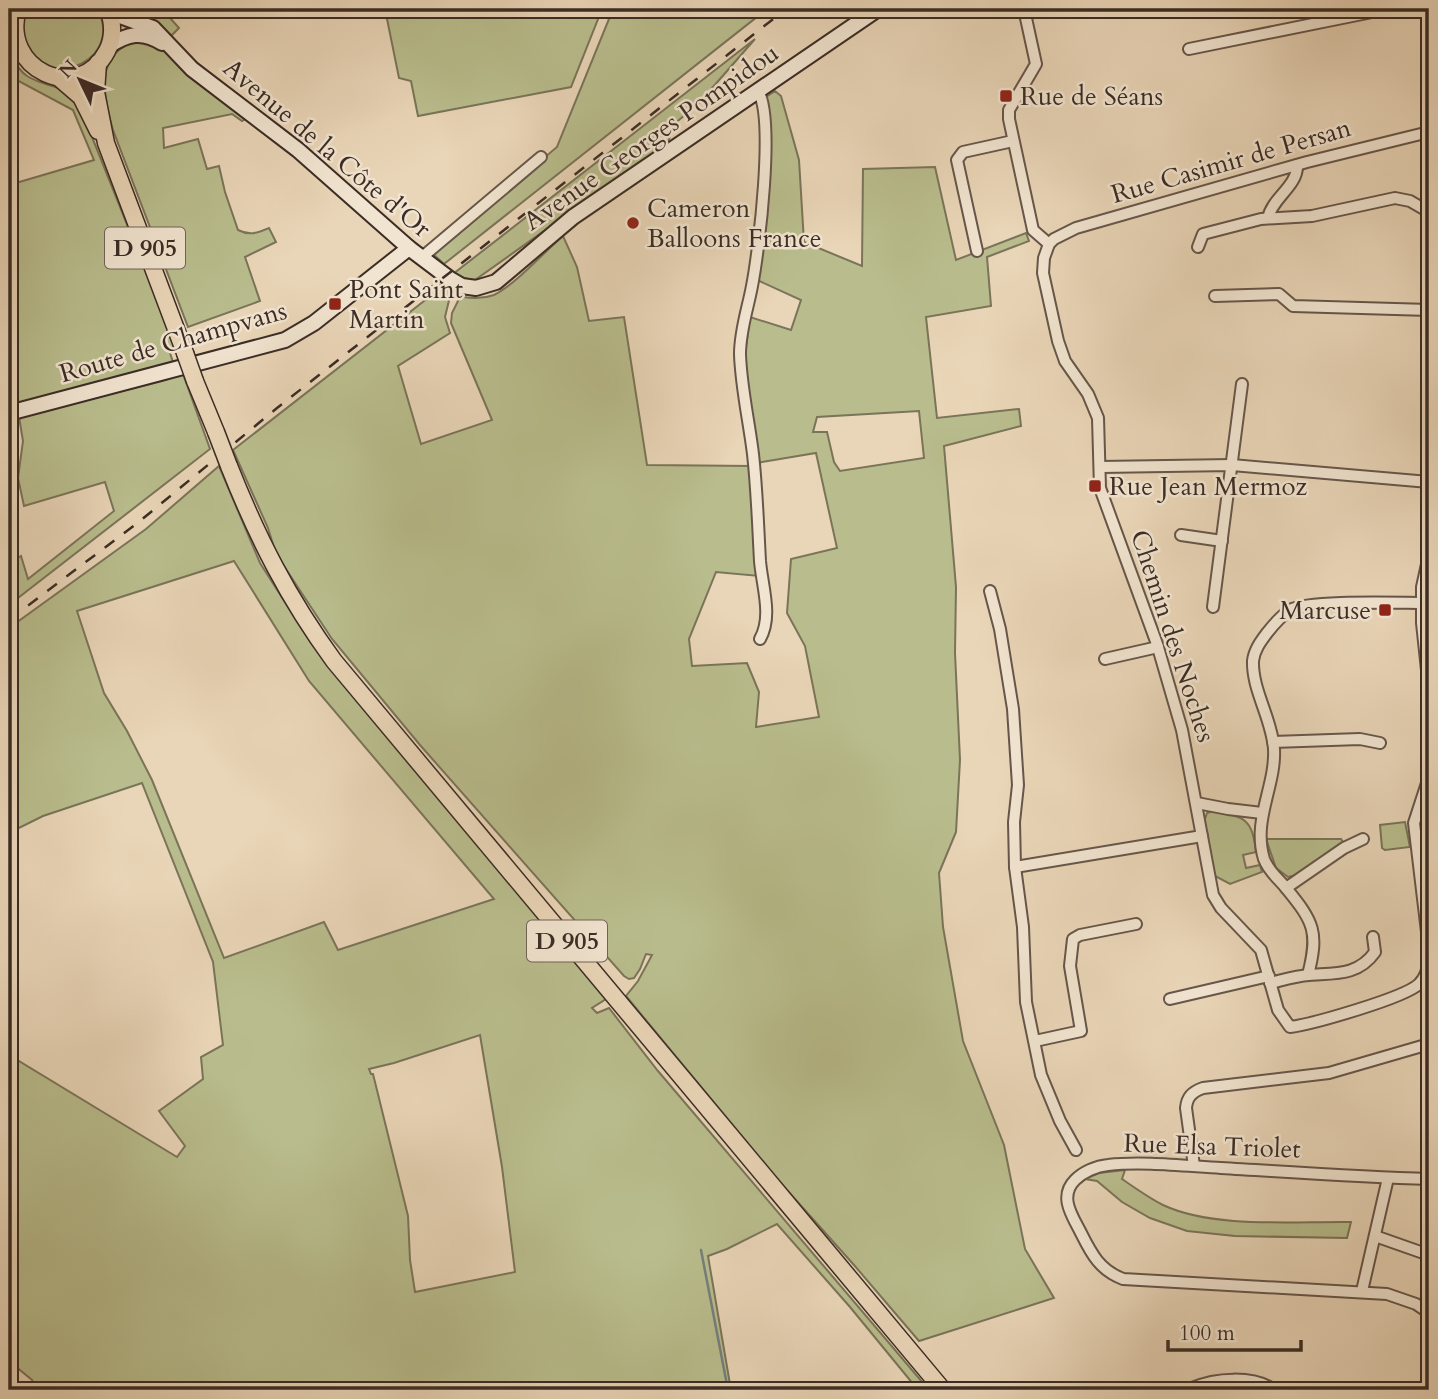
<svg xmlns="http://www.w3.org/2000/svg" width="1438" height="1399" font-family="Cardo,serif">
  <rect width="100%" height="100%" fill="#e9d5b7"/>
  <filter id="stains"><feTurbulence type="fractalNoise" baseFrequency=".00286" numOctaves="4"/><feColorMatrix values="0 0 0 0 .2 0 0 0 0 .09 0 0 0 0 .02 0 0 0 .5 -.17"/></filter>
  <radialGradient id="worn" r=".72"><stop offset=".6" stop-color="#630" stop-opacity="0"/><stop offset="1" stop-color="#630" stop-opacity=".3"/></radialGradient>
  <g fill="#b9bd8d" stroke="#7a7459" stroke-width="2" fill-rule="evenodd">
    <path d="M27 9H98C126 70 29 93 24 35 23 25 22 18 27 9Z"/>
    <polygon points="123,9 162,9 179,28 171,36 158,23"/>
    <polygon points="385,9 602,9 571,87 418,116 411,81 399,78"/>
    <polygon points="613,9 767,9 444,264 432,253 557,147"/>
    <polygon points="755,39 699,103 673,125 668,143 475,280 457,277 453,274"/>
    <path d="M140 40 161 48 247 118 242 121 232 114 163 128 164 148 198 139 207 169 219 166 225 192 238 230C250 236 257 233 269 228L276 242 245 257 260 301 188 327 113 130C103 95 93 52 140 40Z"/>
    <path d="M9 53C14 61 19 71 27 76 52 91 65 80 82 112L176 347 169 350 173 362 9 406V185L94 160 73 110 9 76Z"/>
    <path d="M775 91 781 96 799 160 804 242 862 266 863 169 935 167 956 260 1026 233 1029 241 987 257 991 306 926 317 937 418 1019 409 1021 426 944 446 956 587 955 653 960 760 956 832 939 873 943 927 963 1041 1004 1145 1025 1249 1054 1298 919 1341 854 1265 778 1180 626 996 638 981 652 955 646 954 640 969 634 978 629 979 624 976 420 745 332 639 276 554 268 528 233 450 433 294 435 292 434 289 442 284 451 292 445 317 450 333 398 366 421 444 492 420 451 323 452 313 460 297C472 298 483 299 494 295 515 285 544 252 563 236L577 267 589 321 624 317 647 465 752 466 759 576 716 572 689 639 692 666 747 663 759 692 756 727 819 717 805 646 787 613 791 559 837 548 816 453 756 463 745 355 750 317 791 330 801 300 757 280 769 121 766 97ZM919 411 924 458 840 471 834 462 827 432H813L817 417Z"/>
    <polygon points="183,374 210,449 9,605 9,563 21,556 28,579 114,511 105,482 24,506 18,478 23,441 19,417 162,381"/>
    <path d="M219 466 260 563 304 632 328 665 606 999 592 1008 597 1013 609 1008 658 1071 929 1390H918L850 1307 777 1224 727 1249 708 1256 731 1390H38L32 1380 9 1361V1055L177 1157 185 1146 159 1111 203 1079 201 1057 223 1045 213 962 142 783 43 816 9 833V628L146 529ZM234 561 309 681 494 899 338 950 324 922 224 958 152 780 127 731 104 693 77 611ZM480 1035 502 1167 515 1272 415 1292 410 1260 408 1216 373 1074H371L369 1069 394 1063Z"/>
    <path d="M1213 811C1245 817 1252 818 1256 852L1243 855 1246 868 1260 865 1262 872 1230 884 1215 876C1208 861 1199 829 1207 813Z"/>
    <polygon points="1405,822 1410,847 1385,850 1382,848 1380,825"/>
    <polygon points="1266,839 1341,839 1343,842 1297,875 1288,877 1276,868"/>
    <path d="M1125 1170 1122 1179C1135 1188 1149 1198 1163 1205 1214 1229 1295 1221 1351 1222L1347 1238 1235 1236 1187 1231 1150 1218 1122 1202 1097 1181 1085 1179 1099 1173Z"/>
  </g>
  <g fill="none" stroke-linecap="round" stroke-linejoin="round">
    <polyline stroke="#757f7e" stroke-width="2.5" points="701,1250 728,1390"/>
    <defs>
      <g id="street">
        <polyline points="1024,9 1036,64 1009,110 1009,119 1033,230 1049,244"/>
        <polyline points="1189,49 1387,9"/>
        <path d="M758 91C775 118 759 250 752 286 748 308 740 330 740 354 741 387 749 421 753 454 757 490 758 525 760 561 762 586 773 616 760 639"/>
        <path d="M1429 132 1307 162 1076 228 1054 239 1049 244 1044 258 1043 273 1058 341 1065 361 1088 394 1098 418 1100 488 1157 644 1182 730 1213 895 1221 908 1261 950 1278 1010 1290 1027C1313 1024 1404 998 1419 984 1426 977 1428 969 1429 960"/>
        <path d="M1268 218C1272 198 1298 186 1297 165"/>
        <polyline points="1198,247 1203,234 1261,219 1312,216 1395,198 1410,201 1429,212"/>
        <polyline points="977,251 957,160 963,152 1013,141"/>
        <polyline points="421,258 541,157"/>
        <polyline points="1215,296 1279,294 1293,306 1429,310"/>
        <polyline points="1100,467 1232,465 1429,482"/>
        <polyline points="1181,535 1222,541"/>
        <polyline points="1429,555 1422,587 1422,623 1429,689"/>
        <polyline points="990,591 1000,629 1013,709 1018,785 1014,822 1015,867 1023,927 1026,1002 1041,1075 1060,1121 1076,1150"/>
        <polyline points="1213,607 1242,384"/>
        <polyline points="1105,659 1158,647"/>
        <polyline points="1273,742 1360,739 1380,743"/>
        <polyline points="1429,763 1427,783 1414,823 1429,949"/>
        <polyline points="1197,803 1228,809 1262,813"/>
        <polyline points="1015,867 1202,836"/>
        <polyline points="1286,888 1344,848 1363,839"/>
        <path d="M1308 975C1319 932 1314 922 1286 888 1278 878 1269 872 1264 859 1252 820 1276 786 1274 749 1272 719 1252 690 1253 661 1254 650 1261 641 1267 633 1274 624 1281 616 1290 610 1309 600 1396 603 1422 603"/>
        <path d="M1270 983C1283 980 1296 976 1309 975 1335 973 1358 976 1375 952L1373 937"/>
        <polyline points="1170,999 1269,976"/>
        <polyline points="1035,1041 1081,1031 1070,966 1073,939 1080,935 1136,924"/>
        <path d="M1194 1166 1186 1108C1187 1097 1192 1092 1203 1088L1329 1073 1429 1044"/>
        <path d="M1429 1179C1360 1177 1290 1172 1221 1168 1186 1166 1142 1161 1108 1165 1096 1166 1083 1172 1075 1180 1058 1197 1073 1217 1081 1233 1092 1255 1100 1270 1123 1279L1387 1294 1416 1304 1429 1313"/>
        <polyline points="1375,1236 1429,1255"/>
        <polyline points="1362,1291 1388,1178"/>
        <path d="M1192 1388C1215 1378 1253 1375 1274 1390"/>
      </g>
      <g id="secondary">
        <polyline points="109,12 153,28 192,69 298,150 409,248 450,279 462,286 476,288 496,282 573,217 878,9"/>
        <path d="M109 46C127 34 142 30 162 43"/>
        <polyline points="9,413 285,340 314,323 409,248"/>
      </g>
      <g id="primary">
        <path d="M18 9C0 69 78 106 107 51 114 37 113 22 108 9"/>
        <polyline points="98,63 96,92 106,143 185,353"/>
        <polyline points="59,78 81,97 98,131"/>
        <polyline points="195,381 216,432"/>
        <path d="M229 466C258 539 288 598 334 661L943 1390"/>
      </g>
    </defs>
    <use href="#street" stroke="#66564a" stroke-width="14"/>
    <use href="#secondary" stroke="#3b2c25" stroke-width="18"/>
    <use href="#primary" stroke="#3b2c25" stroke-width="19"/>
    <use href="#street" stroke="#f1e4d0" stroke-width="10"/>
    <use href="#secondary" stroke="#f1e4d0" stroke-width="14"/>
    <use href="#primary" stroke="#e9d5b7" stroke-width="16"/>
    <polyline stroke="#3b2c25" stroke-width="2.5" stroke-dasharray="12 12" stroke-linecap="butt" points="9,620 140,521 277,408 786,9"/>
    <defs>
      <g id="primary-bridge">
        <polyline points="185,353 195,381"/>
        <polyline points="216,432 229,466"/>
      </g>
    </defs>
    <use href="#primary-bridge" stroke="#3b2c25" stroke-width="19" stroke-linecap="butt"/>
    <use href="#primary-bridge" stroke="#e9d5b7" stroke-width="16"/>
  </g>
  <g fill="#8f2418" stroke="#f1e4d0" stroke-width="2.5">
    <rect x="999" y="89" width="14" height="14" rx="3.5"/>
    <circle cx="633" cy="223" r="7"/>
    <rect x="328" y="297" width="14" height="14" rx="3.5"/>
    <rect x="1088" y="479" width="14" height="14" rx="3.5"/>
    <rect x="1378" y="603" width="14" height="14" rx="3.5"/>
  </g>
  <g text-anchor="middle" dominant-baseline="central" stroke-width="5" stroke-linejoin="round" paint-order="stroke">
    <g fill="#f1e4d0" stroke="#726358" stroke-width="2">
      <rect x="105" y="227.5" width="80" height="41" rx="5"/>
      <rect x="527" y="920.5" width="80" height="41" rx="5"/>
    </g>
    <g font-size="24" font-weight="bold" fill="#3b2c25">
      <text x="145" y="248">D 905</text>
      <text x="567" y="941">D 905</text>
    </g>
    <g font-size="26" fill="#3b2c25" stroke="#f1e4d0" text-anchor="start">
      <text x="1020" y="96">Rue de Séans</text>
      <text x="647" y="208">Cameron<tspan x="647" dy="30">Balloons France</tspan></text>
      <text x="349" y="289">Pont Saint<tspan x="349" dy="30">Martin</tspan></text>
      <text x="1109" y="486">Rue Jean Mermoz</text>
      <text x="1371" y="610" text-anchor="end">Marcuse</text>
    </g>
    <g font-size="26" fill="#3b2c25" stroke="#f1e4d0">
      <text transform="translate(651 137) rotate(-35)">Avenue Georges Pompidou</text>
      <text transform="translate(327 148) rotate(40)">Avenue de la Côte d'Or</text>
      <text transform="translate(1231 161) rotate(-16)">Rue Casimir de Persan</text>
      <text transform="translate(173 342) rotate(-16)">Route de Champvans</text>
      <text transform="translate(1173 636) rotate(72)">Chemin des Noches</text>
      <text transform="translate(1212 1146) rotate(2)">Rue Elsa Triolet</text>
    </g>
  </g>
  <rect width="1438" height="1399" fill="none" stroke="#e9d5b7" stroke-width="35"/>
  <rect x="10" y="10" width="1417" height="1378" fill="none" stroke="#3b2c25" stroke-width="3.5"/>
  <rect x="18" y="18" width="1403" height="1364" fill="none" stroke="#3b2c25" stroke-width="2"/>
  <g transform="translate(80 80) rotate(313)" stroke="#f1e4d0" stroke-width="5" paint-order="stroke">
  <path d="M0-5L12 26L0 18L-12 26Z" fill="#3b2c25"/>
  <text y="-10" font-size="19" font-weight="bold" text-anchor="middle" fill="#3b2c25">N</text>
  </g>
  <path d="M1168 1340v10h133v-10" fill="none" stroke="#3b2c25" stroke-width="3.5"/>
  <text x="1179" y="1340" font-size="21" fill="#3b2c25" stroke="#f1e4d0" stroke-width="5" paint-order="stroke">100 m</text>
  <rect width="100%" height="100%" filter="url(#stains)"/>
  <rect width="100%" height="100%" fill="url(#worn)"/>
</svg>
